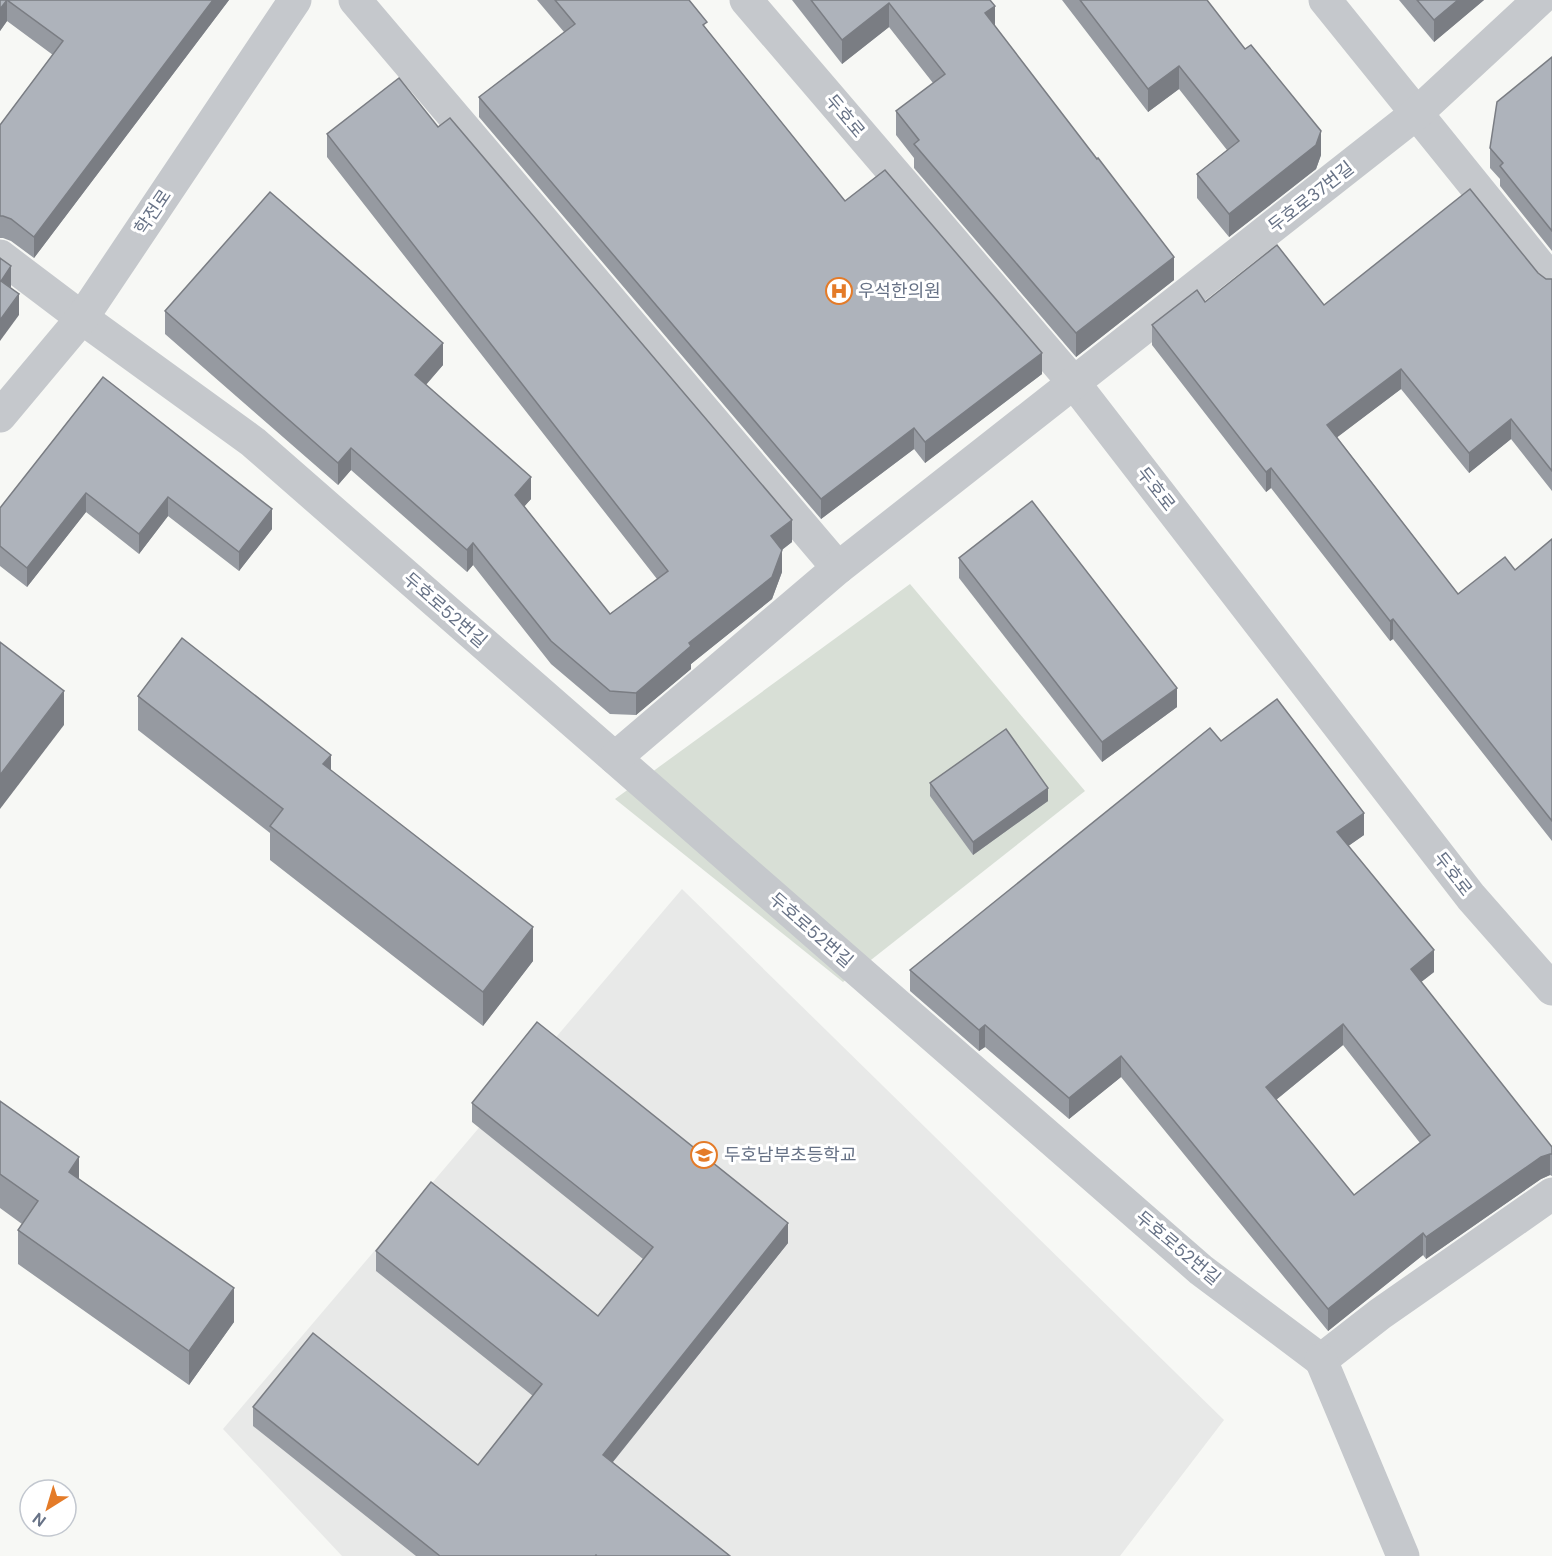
<svg xmlns="http://www.w3.org/2000/svg" width="1552" height="1556" font-family="'DM Sans','Noto Sans KR',sans-serif">
  <rect width="100%" height="100%" fill="#f7f8f5"/>
  <polygon fill="#e8e9e8" points="682,889 1224,1420 1120,1556 342,1556 223,1429"/>
  <polygon fill="#d8dfd6" points="910,584 1085,791 843,982 615,799"/>
  <g fill="none" stroke-linecap="round" stroke-linejoin="round">
    <g stroke="#c5c8cc" stroke-width="33">
      <polyline points="355,0 838,568"/>
      <polyline points="746,0 1074,383 1471,897 1552,989"/>
      <polyline points="1325,0 1552,281"/>
      <polyline points="0,256 82,318 253,442 1201,1270 1321,1360 1380,1314 1552,1194"/>
      <polyline points="0,416 82,318 295,0"/>
      <polyline points="615,758 838,568 1417,113 1539,0"/>
      <polyline points="1321,1360 1403,1556"/>
    </g>
  </g>
  <g fill="#969aa1" fill-rule="evenodd">
    <polygon points="0,0 229,0 34,258 11,241 3,238 0,238 0,125 53,55 7,21 0,31"/>
    <polygon points="537,0 689,0 707,30 845,201 1042,374 925,463 914,449 821,519 479,117 479,97 564,32"/>
    <polygon points="792,0 990,0 995,26 1174,280 1076,357 914,168 914,158 896,135 896,111 933,83 889,27 842,64"/>
    <polygon points="1062,0 1207,0 1321,155 1316,169 1229,237 1197,198 1197,174 1227,150 1179,89 1148,112"/>
    <polygon points="1399,0 1484,0 1434,42"/>
    <polygon points="1552,57 1552,251 1500,186 1500,179 1490,168 1490,148"/>
    <polygon points="438,127 792,542 782,550 782,572 772,599 691,664 691,669 636,715 610,714 551,664 473,565 467,572 351,470 338,485 165,334 165,311 443,365 426,385 531,499 524,506 610,614 657,579 327,157 327,134"/>
    <polygon points="1538,273 1546,279 1552,279 1552,491 1511,439 1469,473 1401,389 1337,437 1458,594 1515,570 1552,539 1552,841 1393,639 1390,641 1271,488 1266,492 1152,345 1152,325 1205,302 1324,305"/>
    <polygon points="103,377 272,529 239,571 168,516 139,554 86,512 27,587 0,566 0,508"/>
    <polygon points="959,558 1177,707 1102,762 959,578"/>
    <polygon points="138,696 331,771 533,961 483,1026 270,860 270,833 138,730"/>
    <path d="M1221 741 1364 835 1348 846 1434 972 1421 982 1552 1147V1176L1550 1175 1541 1179 1426 1259 1423 1255 1328 1331 1121 1077 1069 1119 985 1047 979 1051 910 991V970ZM1343 1045 1420 1143 1354 1195 1276 1100Z"/>
    <polygon points="930,783 1048,801 973,855 930,796"/>
    <polygon points="0,1101 79,1179 234,1322 189,1385 18,1264 18,1230 22,1224 0,1208"/>
    <polygon points="472,1103 788,1243 613,1462 730,1556 416,1556 253,1426 253,1407 478,1465 533,1396 376,1271 376,1251 598,1316 643,1259 472,1122"/>
  </g>
  <g fill="#7a7d83">
    <polygon points="7,0 7,21 0,31 0,9"/>
    <polygon points="213,0 229,0 34,258 34,237"/>
    <polygon points="1458,0 1484,0 1434,42 1434,20"/>
    <polygon points="889,3 889,27 842,64 842,40"/>
    <polygon points="995,6 995,29 985,13"/>
    <polygon points="1179,66 1179,89 1148,112 1148,89"/>
    <polygon points="1321,131 1321,155 1316,169 1229,237 1229,214"/>
    <polygon points="1174,257 1174,280 1076,357 1076,333"/>
    <polygon points="11,266 11,288 1,281"/>
    <polygon points="19,294 19,315 0,341 0,320"/>
    <polygon points="443,343 443,365 415,397 415,375"/>
    <polygon points="1042,353 1042,374 925,463 925,442"/>
    <polygon points="1401,369 1401,389 1327,445 1327,425"/>
    <polygon points="1511,419 1511,439 1469,473 1469,453"/>
    <polygon points="914,428 914,449 821,519 821,499"/>
    <polygon points="351,448 351,470 338,485 338,463"/>
    <polygon points="1271,468 1271,488 1266,492 1266,472"/>
    <polygon points="531,477 531,499 515,517 515,495"/>
    <polygon points="86,493 86,512 27,587 27,568"/>
    <polygon points="168,497 168,516 139,554 139,534"/>
    <polygon points="272,509 272,529 239,571 239,552"/>
    <polygon points="792,520 792,542 771,558 771,536"/>
    <polygon points="473,543 473,565 467,572 467,550"/>
    <polygon points="782,550 782,572 772,599 691,664 691,669 636,715 636,693"/>
    <polygon points="1393,619 1393,639 1390,641 1390,621"/>
    <polygon points="1177,688 1177,707 1102,762 1102,742"/>
    <polygon points="64,691 64,725 0,809 0,775"/>
    <polygon points="331,755 331,789 323,764"/>
    <polygon points="1048,788 1048,801 973,855 973,842"/>
    <polygon points="1364,813 1364,835 1337,854 1337,832"/>
    <polygon points="533,927 533,961 483,1026 483,992"/>
    <polygon points="1434,950 1434,972 1411,990 1411,969"/>
    <polygon points="1343,1024 1343,1045 1266,1108 1266,1087"/>
    <polygon points="985,1025 985,1047 979,1051 979,1030"/>
    <polygon points="1121,1056 1121,1077 1069,1119 1069,1098"/>
    <polygon points="1550,1154 1550,1175 1541,1179 1426,1259 1426,1237 1541,1157"/>
    <polygon points="79,1157 79,1191 69,1172"/>
    <polygon points="788,1223 788,1243 603,1474 603,1455"/>
    <polygon points="1423,1233 1423,1255 1328,1331 1328,1309"/>
    <polygon points="234,1288 234,1322 189,1385 189,1351"/>
  </g>
  <g fill="#aeb3bb" stroke="#7a7d83" stroke-width="1.5" fill-rule="evenodd">
    <polygon points="0,0 7,0 0,9"/>
    <polygon points="7,0 213,0 34,237 11,219 3,216 0,216 0,125 63,41"/>
    <polygon points="555,0 689,0 707,22 703,25 845,201 885,170 1042,353 925,442 914,428 821,499 479,97 575,24"/>
    <polygon points="811,0 990,0 995,6 985,13 1097,159 1098,158 1174,257 1076,333 914,144 919,140 896,111 945,74 889,3 842,40"/>
    <polygon points="1080,0 1207,0 1245,49 1251,45 1321,131 1316,145 1229,214 1197,174 1239,141 1179,66 1148,89"/>
    <polygon points="1417,0 1458,0 1434,20"/>
    <polygon points="1552,57 1552,231 1500,166 1503,163 1490,148 1497,102"/>
    <polygon points="399,78 438,127 450,118 792,520 771,536 782,550 772,577 689,643 691,646 636,693 610,691 551,641 473,543 467,550 351,448 338,463 165,311 270,192 443,343 415,375 531,477 515,495 610,614 668,571 327,134"/>
    <polygon points="1470,189 1538,273 1546,279 1552,279 1552,471 1511,419 1469,453 1401,369 1327,425 1458,594 1505,557 1515,570 1552,539 1552,821 1393,619 1390,621 1271,468 1266,472 1152,325 1197,290 1205,302 1277,245 1324,305"/>
    <polygon points="0,258 11,266 1,281 19,294 0,320"/>
    <polygon points="103,377 272,509 239,552 168,497 139,534 86,493 27,568 0,546 0,508"/>
    <polygon points="1032,501 1177,688 1102,742 959,558"/>
    <polygon points="182,638 331,755 323,764 533,927 483,992 270,826 283,809 138,696"/>
    <polygon points="0,642 64,691 0,775"/>
    <path d="M1277 699 1364 813 1337 832 1434 950 1411 969 1552 1147V1154H1550L1541 1157 1426 1237 1423 1233 1328 1309 1121 1056 1069 1098 985 1025 979 1030 910 970 1210 728 1221 741ZM1343 1024 1430 1135 1354 1195 1266 1087Z"/>
    <polygon points="1006,729 1048,788 973,842 930,783"/>
    <polygon points="537,1022 788,1223 603,1455 730,1556 597,1556 596,1555 595,1556 440,1556 253,1407 313,1333 478,1465 542,1384 376,1251 431,1182 598,1316 653,1247 472,1103"/>
    <polygon points="0,1101 79,1157 69,1172 234,1288 189,1351 18,1230 38,1201 0,1174"/>
  </g>
  <defs>
    <symbol id="hospital-ring" viewBox="-11 -11 22 22"><circle r="9.5" fill="#fff" stroke="#e47b28" stroke-width="1.5"/><path d="M-5-5h3v3.5h4V-5h3V5h-3V1.5h-4V5h-3Z" fill="#e47b28"/></symbol>
    <symbol id="school-ring" viewBox="-11 -11 22 22"><circle r="9.5" fill="#fff" stroke="#e47b28" stroke-width="1.5"/><path d="M0-5L7-2L0 1L-7-2ZM-4 1L0 2.5L4 1V4Q0 6-4 4Z" fill="#e47b28"/></symbol>
  </defs>
  <g fill-rule="evenodd">
    <use href="#hospital-ring" x="824" y="276" width="30" height="30"/>
    <use href="#school-ring" x="689" y="1140" width="30" height="30"/>
  </g>
  <g text-anchor="middle" dominant-baseline="central" stroke-width="6" stroke-linejoin="round" paint-order="stroke">
    <g font-size="18" fill="#677286" stroke="#fff">
      <text transform="translate(845 116) rotate(50)">두호로</text>
      <text transform="translate(1311 197) rotate(-38)">두호로37번길</text>
      <text transform="translate(153 212) rotate(-56)">학전로</text>
      <text transform="translate(1156 489) rotate(52)">두호로</text>
      <text transform="translate(445 610) rotate(41)">두호로52번길</text>
      <text transform="translate(1453 874) rotate(52)">두호로</text>
      <text transform="translate(811 930) rotate(41)">두호로52번길</text>
      <text transform="translate(1178 1248) rotate(40)">두호로52번길</text>
    </g>
    <g font-size="18" fill="#677286" stroke="#fff" text-anchor="start">
      <text x="858" y="291">우석한의원</text>
      <text x="724" y="1155">두호남부초등학교</text>
    </g>
  </g>
  <g transform="translate(48 1508) rotate(217)"><circle r="28" fill="#ffffff" stroke="#c2c7cf" stroke-width="1.5"/>
  <path d="M0-4.5L10 22L0 15L-10 22Z" fill="#e47b28"/>
  <text y="-9" font-size="16" font-weight="bold" text-anchor="middle" fill="#677286">N</text>
  </g>
</svg>
